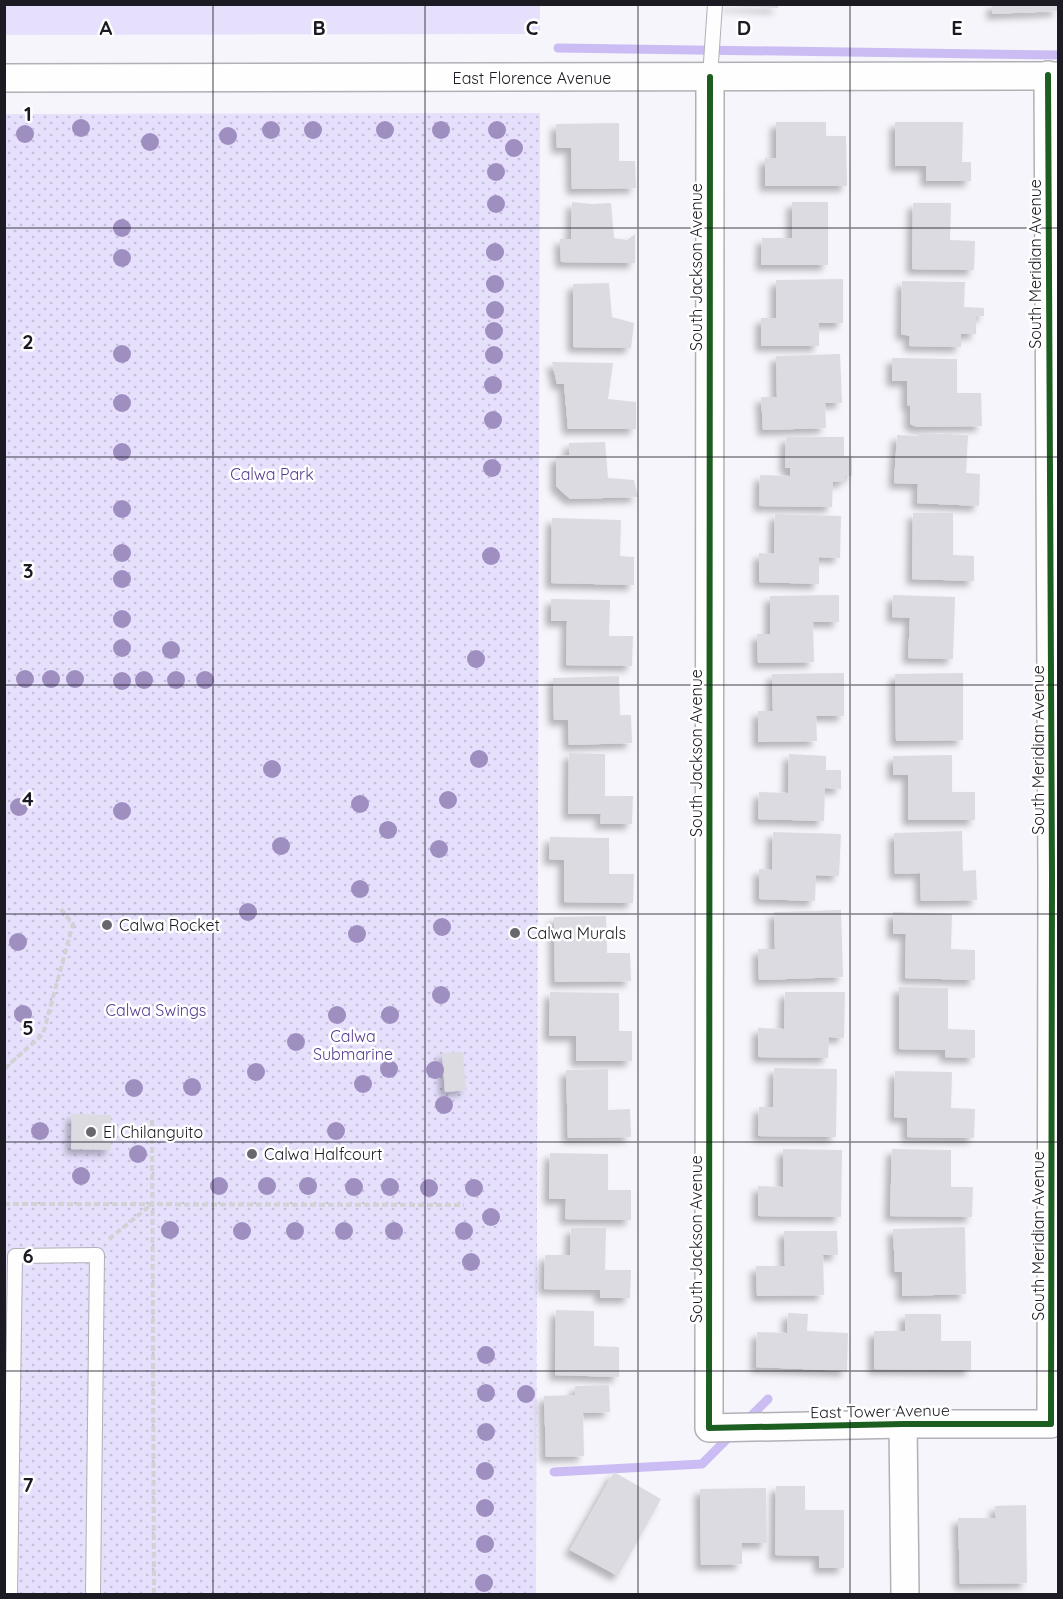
<svg xmlns="http://www.w3.org/2000/svg" width="1063" height="1599" font-family="Quicksand,sans-serif">
  <defs>
    <pattern id="park-dots" width="8" height="8" patternUnits="userSpaceOnUse" patternTransform="scale(1.5)"><rect width="8" height="8" fill="#e6e0fd"/><path d="M2 2h.1M6 6h.1" fill="none" stroke="#c5c0d9" stroke-width="1.8" stroke-linecap="round"/></pattern>
    <filter id="shadow"><feDropShadow dx="-5.5" dy="5.5" stdDeviation="3" flood-color="#0004"/></filter>
  </defs>
  <rect width="100%" height="100%" fill="#f6f5fb"/>
  <polygon fill="#e6e0fd" points="4,5 540,5 540,34 5,35"/>
  <polygon fill="url(#park-dots)" points="540,113 536,1594 5,1594 4,114"/>
  <g fill="none" stroke-linecap="round" stroke-linejoin="round">
    <g stroke="#cbbdf3" stroke-width="9">
      <polyline points="558,48 1058,55"/>
      <polyline points="746,1421 768,1399"/>
      <polyline points="554,1472 702,1464 734,1432"/>
    </g>
  </g>
  <g fill="#dcdbe2" filter="url(#shadow)">
    <polygon points="727,4 778,4 778,8 727,6"/>
    <polygon points="992,4 1058,4 1058,11 992,14"/>
    <polygon points="776,122 826,122 826,136 846,136 847,186 765,186 765,158 776,158"/>
    <polygon points="895,122 963,122 962,162 971,162 971,181 926,181 926,166 895,166"/>
    <polygon points="619,123 619,161 635,161 636,188 572,189 571,148 557,148 556,124"/>
    <polygon points="572,202 592,204 611,203 614,238 627,240 635,234 635,263 561,262 560,239 571,239"/>
    <polygon points="792,202 828,202 828,265 761,265 762,238 792,238"/>
    <polygon points="913,203 951,203 950,240 975,241 974,270 912,269"/>
    <polygon points="843,279 843,323 819,323 819,346 761,346 761,318 776,318 776,280"/>
    <polygon points="902,281 965,282 964,307 984,308 984,316 976,316 976,334 961,334 961,347 909,346 910,336 901,334"/>
    <polygon points="609,283 612,317 634,323 631,348 573,347 573,284"/>
    <polygon points="840,354 842,403 825,403 826,428 763,430 761,397 777,397 776,356"/>
    <polygon points="892,358 957,359 957,393 981,393 982,426 917,427 910,424 910,406 907,405 907,381 892,381"/>
    <polygon points="552,362 613,363 608,399 636,402 636,429 568,429 564,384 557,384"/>
    <polygon points="919,433 968,435 966,473 980,474 979,506 917,503 918,484 894,483 897,435 919,436"/>
    <polygon points="786,437 844,437 844,456 852,456 852,476 845,476 845,482 833,482 832,507 759,506 760,475 790,476 790,468 785,468"/>
    <polygon points="605,442 608,478 634,480 638,497 570,499 556,486 556,456 569,455 569,443"/>
    <polygon points="913,513 953,513 953,555 974,556 974,581 912,579"/>
    <polygon points="775,514 841,516 840,558 819,557 819,584 759,582 759,553 774,554"/>
    <polygon points="552,518 621,520 620,556 634,557 634,585 551,583"/>
    <polygon points="839,595 839,622 813,622 814,662 758,663 757,634 770,634 770,596"/>
    <polygon points="893,595 955,597 953,659 908,658 910,618 892,617"/>
    <polygon points="551,599 610,600 609,636 633,636 632,666 566,665 567,621 551,621"/>
    <polygon points="844,673 844,716 816,716 817,741 758,742 758,711 773,711 772,674"/>
    <polygon points="963,673 963,740 896,741 895,674"/>
    <polygon points="619,676 620,715 631,715 632,743 569,745 568,720 554,720 553,678"/>
    <polygon points="569,753 605,754 605,796 633,796 632,824 600,824 601,814 568,814"/>
    <polygon points="789,754 826,756 826,770 841,770 841,789 825,788 824,821 758,819 759,792 788,793"/>
    <polygon points="952,755 952,792 975,792 975,820 908,820 908,775 893,775 893,756"/>
    <polygon points="962,831 963,871 976,870 977,900 921,901 920,873 895,874 894,833"/>
    <polygon points="773,832 841,834 839,876 816,875 815,901 759,899 759,869 772,870"/>
    <polygon points="550,837 609,838 609,874 634,874 633,903 564,902 564,860 549,859"/>
    <polygon points="841,910 843,977 759,980 758,949 775,949 774,912"/>
    <polygon points="893,912 952,914 951,949 975,950 975,980 905,978 906,934 893,934"/>
    <polygon points="606,916 607,953 630,953 631,981 555,982 554,917"/>
    <polygon points="899,987 948,988 948,1029 975,1030 975,1058 945,1057 945,1050 899,1049"/>
    <polygon points="550,992 619,993 619,1031 632,1031 632,1061 576,1061 576,1036 549,1036"/>
    <polygon points="785,992 845,992 844,1038 829,1037 828,1058 758,1057 758,1028 784,1029"/>
    <polygon points="463,1052 466,1090 445,1092 442,1053"/>
    <polygon points="774,1068 837,1069 836,1137 758,1136 759,1107 773,1107"/>
    <polygon points="608,1069 608,1110 630,1109 631,1137 568,1138 566,1070"/>
    <polygon points="895,1071 952,1072 951,1108 975,1109 974,1138 907,1137 907,1118 894,1117"/>
    <polygon points="72,1114 111,1115 111,1150 71,1149"/>
    <polygon points="783,1149 842,1150 841,1217 758,1216 758,1186 783,1187"/>
    <polygon points="892,1149 951,1150 951,1187 973,1187 972,1217 890,1216"/>
    <polygon points="550,1153 608,1154 608,1190 631,1190 631,1220 565,1219 566,1199 549,1199"/>
    <polygon points="965,1227 966,1294 902,1296 902,1272 895,1272 893,1229"/>
    <polygon points="571,1228 606,1228 605,1270 631,1270 630,1298 600,1298 600,1290 544,1289 545,1255 570,1255"/>
    <polygon points="784,1231 837,1231 838,1255 823,1255 824,1295 757,1296 756,1266 785,1266"/>
    <polygon points="556,1310 594,1311 594,1346 619,1347 619,1377 555,1375"/>
    <polygon points="788,1313 808,1314 807,1331 848,1333 847,1371 756,1367 757,1332 787,1333"/>
    <polygon points="905,1314 941,1314 941,1341 971,1341 971,1370 874,1369 874,1331 905,1331"/>
    <polygon points="609,1385 610,1412 583,1413 584,1456 546,1457 544,1396 575,1395 575,1386"/>
    <polygon points="614,1472 661,1499 618,1576 570,1550"/>
    <polygon points="776,1486 805,1486 805,1510 844,1510 844,1568 819,1568 819,1556 775,1555"/>
    <polygon points="766,1488 767,1543 742,1543 742,1564 701,1565 700,1489"/>
    <polygon points="1026,1505 1027,1583 960,1584 958,1518 996,1518 995,1506"/>
  </g>
  <g fill="none" stroke-linecap="round" stroke-linejoin="round">
    <defs>
      <g id="lane">
        <polyline points="710,77 715,4"/>
        <polyline points="10,1594 15,1256 97,1255 93,1594"/>
      </g>
      <g id="street">
        <polyline points="710,77 709,1428 903,1424 1051,1424 1052,875 1048,75"/>
        <polyline points="4,78 1058,76"/>
        <polyline points="903,1424 905,1594"/>
      </g>
    </defs>
    <use href="#lane" stroke="#b1b0b6" stroke-width="16"/>
    <use href="#street" stroke="#b1b0b6" stroke-width="30"/>
    <g stroke="#d2d2d4" stroke-width="4" stroke-dasharray="6 3" stroke-linecap="butt">
      <polyline points="4,1069 43,1034 73,924 61,909"/>
      <polyline points="152,1120 154,1594"/>
      <polyline points="4,1204 464,1205"/>
      <polyline points="109,1239 152,1204"/>
    </g>
    <use href="#lane" stroke="#fefefe" stroke-width="14"/>
    <use href="#street" stroke="#fefefe" stroke-width="27"/>
    <defs>
      <polyline id="cycleway" points="710,77 709,1428 903,1424 1051,1424 1052,875 1048,75"/>
    </defs>
    <use href="#cycleway" stroke="#fff" stroke-width="10"/>
    <use href="#cycleway" stroke="#1b5e20" stroke-width="6"/>
  </g>
  <g fill="#9f8fc1">
    <circle cx="81" cy="128" r="9"/>
    <circle cx="271" cy="130" r="9"/>
    <circle cx="313" cy="130" r="9"/>
    <circle cx="385" cy="130" r="9"/>
    <circle cx="441" cy="130" r="9"/>
    <circle cx="497" cy="130" r="9"/>
    <circle cx="25" cy="134" r="9"/>
    <circle cx="228" cy="136" r="9"/>
    <circle cx="150" cy="142" r="9"/>
    <circle cx="514" cy="148" r="9"/>
    <circle cx="496" cy="172" r="9"/>
    <circle cx="496" cy="204" r="9"/>
    <circle cx="122" cy="228" r="9"/>
    <circle cx="495" cy="252" r="9"/>
    <circle cx="122" cy="258" r="9"/>
    <circle cx="495" cy="284" r="9"/>
    <circle cx="495" cy="310" r="9"/>
    <circle cx="494" cy="331" r="9"/>
    <circle cx="122" cy="354" r="9"/>
    <circle cx="494" cy="355" r="9"/>
    <circle cx="493" cy="385" r="9"/>
    <circle cx="122" cy="403" r="9"/>
    <circle cx="493" cy="420" r="9"/>
    <circle cx="122" cy="452" r="9"/>
    <circle cx="492" cy="468" r="9"/>
    <circle cx="122" cy="509" r="9"/>
    <circle cx="122" cy="553" r="9"/>
    <circle cx="491" cy="556" r="9"/>
    <circle cx="122" cy="579" r="9"/>
    <circle cx="122" cy="619" r="9"/>
    <circle cx="122" cy="648" r="9"/>
    <circle cx="171" cy="650" r="9"/>
    <circle cx="476" cy="659" r="9"/>
    <circle cx="25" cy="679" r="9"/>
    <circle cx="51" cy="679" r="9"/>
    <circle cx="75" cy="679" r="9"/>
    <circle cx="144" cy="680" r="9"/>
    <circle cx="176" cy="680" r="9"/>
    <circle cx="205" cy="680" r="9"/>
    <circle cx="122" cy="681" r="9"/>
    <circle cx="479" cy="759" r="9"/>
    <circle cx="272" cy="769" r="9"/>
    <circle cx="448" cy="800" r="9"/>
    <circle cx="360" cy="804" r="9"/>
    <circle cx="19" cy="807" r="9"/>
    <circle cx="122" cy="811" r="9"/>
    <circle cx="388" cy="830" r="9"/>
    <circle cx="281" cy="846" r="9"/>
    <circle cx="439" cy="849" r="9"/>
    <circle cx="360" cy="889" r="9"/>
    <circle cx="248" cy="912" r="9"/>
    <circle cx="442" cy="927" r="9"/>
    <circle cx="357" cy="934" r="9"/>
    <circle cx="18" cy="942" r="9"/>
    <circle cx="441" cy="995" r="9"/>
    <circle cx="23" cy="1014" r="9"/>
    <circle cx="337" cy="1015" r="9"/>
    <circle cx="390" cy="1015" r="9"/>
    <circle cx="296" cy="1042" r="9"/>
    <circle cx="389" cy="1069" r="9"/>
    <circle cx="435" cy="1070" r="9"/>
    <circle cx="256" cy="1072" r="9"/>
    <circle cx="363" cy="1084" r="9"/>
    <circle cx="192" cy="1087" r="9"/>
    <circle cx="134" cy="1088" r="9"/>
    <circle cx="444" cy="1105" r="9"/>
    <circle cx="40" cy="1131" r="9"/>
    <circle cx="336" cy="1131" r="9"/>
    <circle cx="138" cy="1154" r="9"/>
    <circle cx="81" cy="1176" r="9"/>
    <circle cx="219" cy="1186" r="9"/>
    <circle cx="267" cy="1186" r="9"/>
    <circle cx="308" cy="1186" r="9"/>
    <circle cx="354" cy="1187" r="9"/>
    <circle cx="390" cy="1187" r="9"/>
    <circle cx="429" cy="1188" r="9"/>
    <circle cx="474" cy="1188" r="9"/>
    <circle cx="491" cy="1217" r="9"/>
    <circle cx="170" cy="1230" r="9"/>
    <circle cx="242" cy="1231" r="9"/>
    <circle cx="295" cy="1231" r="9"/>
    <circle cx="344" cy="1231" r="9"/>
    <circle cx="394" cy="1231" r="9"/>
    <circle cx="464" cy="1231" r="9"/>
    <circle cx="471" cy="1262" r="9"/>
    <circle cx="486" cy="1355" r="9"/>
    <circle cx="486" cy="1393" r="9"/>
    <circle cx="526" cy="1394" r="9"/>
    <circle cx="486" cy="1432" r="9"/>
    <circle cx="485" cy="1471" r="9"/>
    <circle cx="485" cy="1508" r="9"/>
    <circle cx="485" cy="1544" r="9"/>
    <circle cx="484" cy="1583" r="9"/>
  </g>
  <path fill="none" stroke="#1c1a22" stroke-width="1.5" stroke-opacity="0.55" d="M213 4V1594M425 4V1594M638 4V1594M850 4V1594M4 228H1058M4 457H1058M4 685H1058M4 914H1058M4 1142H1058M4 1371H1058"/>
  <g fill="#68676e" stroke="#fff" stroke-width="2">
    <circle cx="107" cy="925" r="6"/>
    <circle cx="515" cy="933" r="6"/>
    <circle cx="91" cy="1132" r="6"/>
    <circle cx="252" cy="1154" r="6"/>
  </g>
  <g text-anchor="middle" dominant-baseline="central" stroke-width="5" stroke-linejoin="round" paint-order="stroke">
    <g font-size="16" fill="#1c1a22" stroke="#fff">
      <text x="532" y="78">East Florence Avenue</text>
      <text transform="translate(1035 264) rotate(-90)">South Meridian Avenue</text>
      <text transform="translate(696 267) rotate(-90)">South Jackson Avenue</text>
      <text transform="translate(1038 750) rotate(-90)">South Meridian Avenue</text>
      <text transform="translate(696 753) rotate(-90)">South Jackson Avenue</text>
      <text transform="translate(1038 1236) rotate(-90)">South Meridian Avenue</text>
      <text transform="translate(696 1239) rotate(-90)">South Jackson Avenue</text>
      <text transform="translate(880 1411) rotate(-1)">East Tower Avenue</text>
    </g>
    <g font-size="16" fill="#573b91" stroke="#fff">
      <text x="272" y="474">Calwa Park</text>
      <text x="156" y="1010">Calwa Swings</text>
      <text x="353" y="1036">Calwa<tspan x="353" dy="18">Submarine</tspan></text>
    </g>
    <g font-size="16" fill="#1c1a22" stroke="#fff" text-anchor="start">
      <text x="119" y="925">Calwa Rocket</text>
      <text x="527" y="933">Calwa Murals</text>
      <text x="103" y="1132">El Chilanguito</text>
      <text x="264" y="1154">Calwa Halfcourt</text>
    </g>
  </g>
  <g font-size="20" text-anchor="middle" font-weight="bold" fill="#1c1a22" stroke="#fff" stroke-width="5" stroke-linejoin="round" paint-order="stroke">
    <text x="106" y="35">A</text>
    <text x="319" y="35">B</text>
    <text x="532" y="35">C</text>
    <text x="744" y="35">D</text>
    <text x="957" y="35">E</text>
    <text x="28" y="121">1</text>
    <text x="28" y="349">2</text>
    <text x="28" y="578">3</text>
    <text x="28" y="806">4</text>
    <text x="28" y="1035">5</text>
    <text x="28" y="1263">6</text>
    <text x="28" y="1492">7</text>
  </g>
  <rect width="1063" height="1599" fill="none" stroke="#1c1a22" stroke-width="12"/>
</svg>
